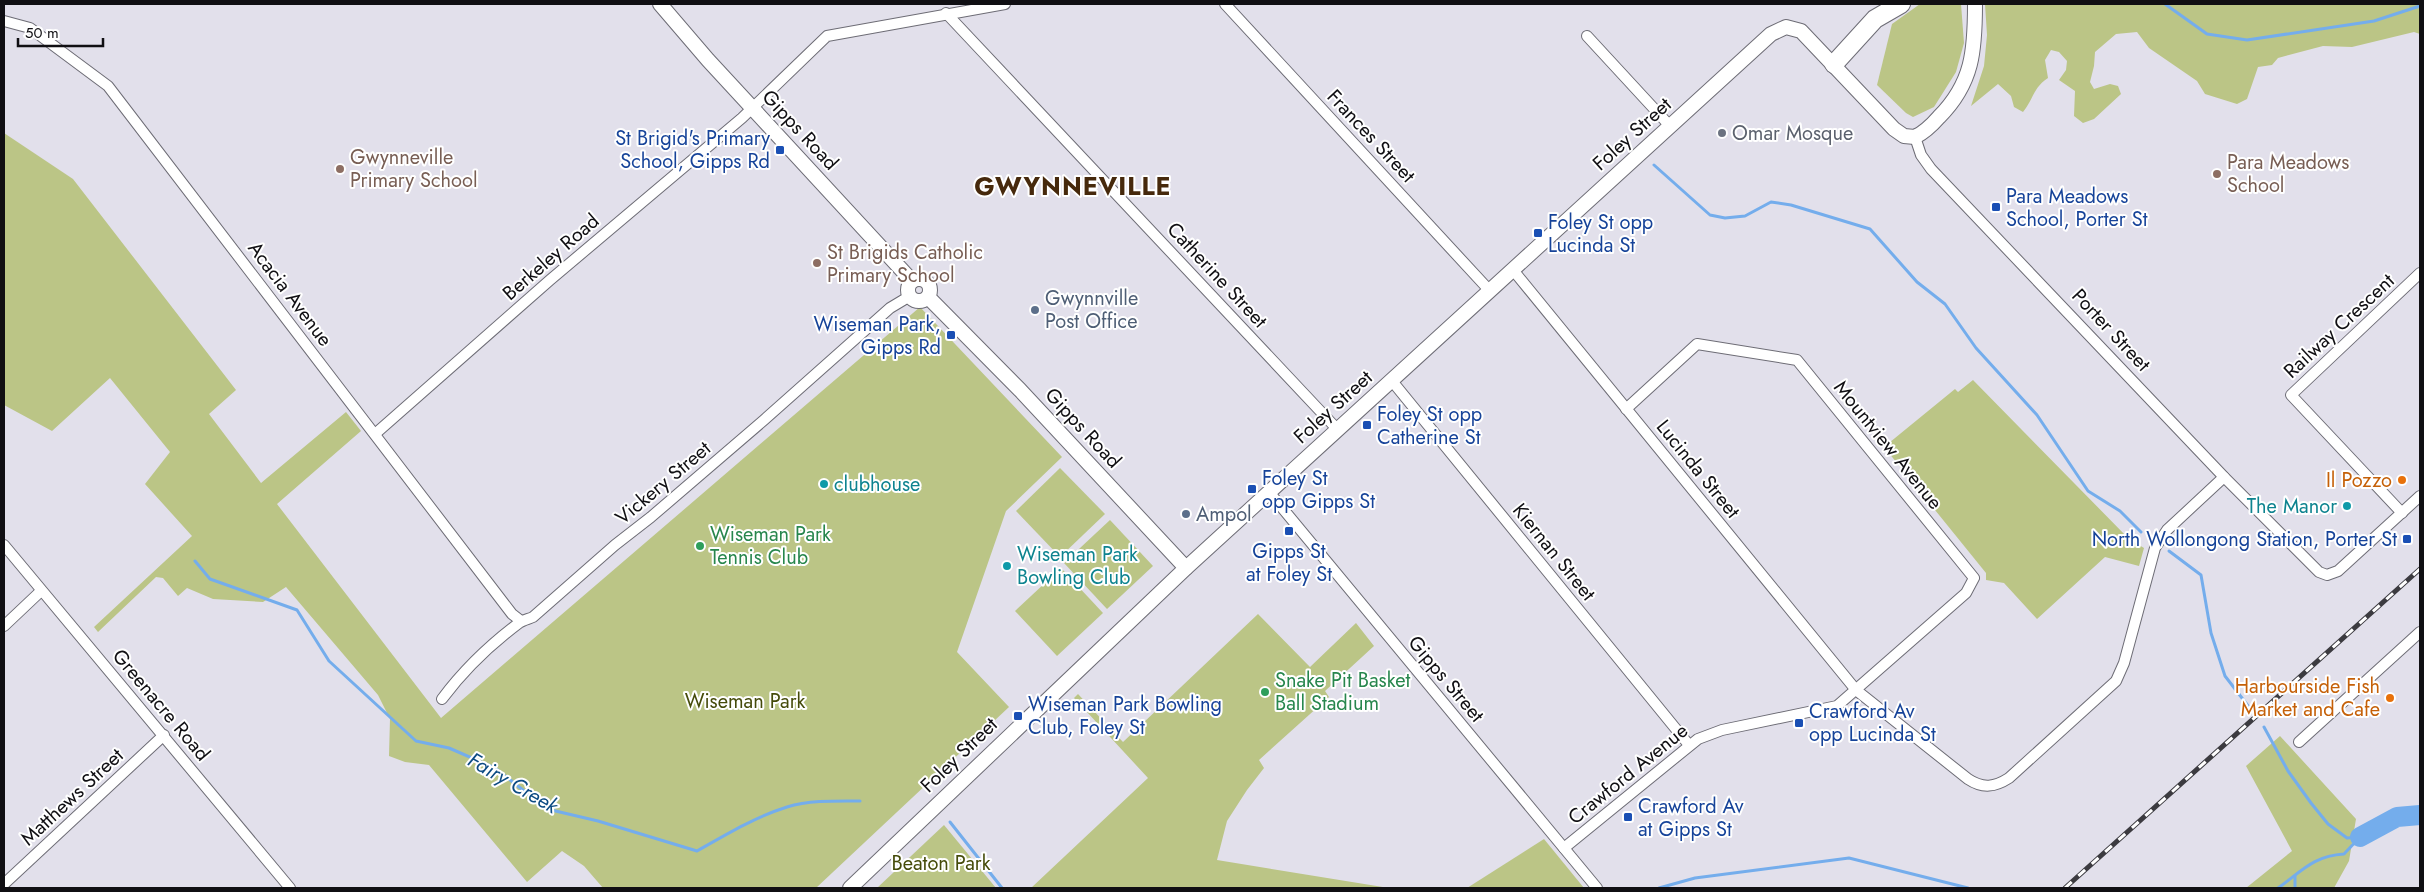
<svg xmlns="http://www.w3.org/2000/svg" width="2424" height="892" font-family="Jost,sans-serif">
  <rect width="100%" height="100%" fill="#e2e0eb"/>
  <g fill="#bbc586">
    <polygon points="1920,4 1961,4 1964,43 1956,72 1934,107 1913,117 1906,113 1877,85 1892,24"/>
    <path d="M1985 4H2420V34L2414 32 2352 47 2323 46 2278 58 2272 65 2258 67 2247 99 2237 104 2205 94 2197 81 2149 48 2137 32 2116 34 2095 52 2094 66 2090 82 2094 89 2110 84 2118 86 2121 94 2094 119 2083 123 2074 116 2075 91 2059 80 2066 70 2067 61 2059 52 2051 50 2045 60 2048 78C2033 88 2034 98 2023 112L2014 107 2011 96 1998 84 1971 106 1984 66 1987 35Z"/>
    <polygon points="4,133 73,179 236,390 209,414 261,483 346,412 361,431 277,504 441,718 920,307 1062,457 1006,511 957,652 1009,707 816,888 603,888 584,866 562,851 527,882 429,765 405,762 389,756 390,719 378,695 286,587 263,602 213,599 187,588 178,596 163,578 156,577 98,632 94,627 192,536 145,484 170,452 110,378 52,431 4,405"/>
    <polygon points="1973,380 2129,539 2144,548 2139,566 2105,557 2037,619 2004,583 1986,580 1986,573 1884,447 1955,389 1958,392"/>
    <polygon points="1060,468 1105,514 1060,557 1016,511"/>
    <polygon points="1110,520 1153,566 1107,609 1064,563"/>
    <polygon points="1061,568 1103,613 1057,656 1015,611"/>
    <polygon points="1258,614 1310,667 1356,623 1374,646 1325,691 1329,697 1259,760 1264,768 1247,790 1227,821 1217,860 1389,888 1031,888 1148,778 1074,698 1078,694 1123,742"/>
    <polygon points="2280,736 2356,819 2349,861 2334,888 2246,888 2292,851 2246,766"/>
    <polygon points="944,825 996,888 877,888"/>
    <polygon points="1544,839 1584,888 1467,888"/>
  </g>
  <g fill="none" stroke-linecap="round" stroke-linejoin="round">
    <g stroke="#74adec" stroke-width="3">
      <polyline points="2165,4 2207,34 2247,40 2374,21 2420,6"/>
      <polyline points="1654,165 1710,215 1725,218 1745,216 1771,202 1791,205 1870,229 1917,282 1945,304 1976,348 2037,415 2088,491 2120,511 2141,532"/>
      <polyline points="2169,551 2201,575 2211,633 2225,676 2252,711"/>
      <path d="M195 561 210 579 297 610 329 661 416 741 449 748 495 768 547 809 598 821 697 851C725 835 755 817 787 807 810 800 837 801 860 801"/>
      <polyline points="2264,727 2288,771 2311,803 2328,824 2347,838 2360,837"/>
      <polyline points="950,822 1002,888"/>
      <polyline points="1659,888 1695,878 1849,858 1968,888"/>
      <path d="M2278 888C2302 871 2313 856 2344 854L2360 837"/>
      <polyline points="2295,888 2295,876"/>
    </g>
    <polyline stroke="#74adec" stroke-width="20" points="2360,837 2397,817 2420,815"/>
    <defs>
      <g id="minor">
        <polyline points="1225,4 1490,291"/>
        <polyline points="946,13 1338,430"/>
        <polyline points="4,21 30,28 108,86 512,614 521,621"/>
        <polyline points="1587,36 1670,126"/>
        <polyline points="1915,137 1921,155 1931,169 2224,477 2319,572 2327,575 2338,571 2420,496"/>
        <path d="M1513 270 1856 690 1968 779C1983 789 1995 787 2009 778L2116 681 2124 663 2155 548 2167 530 2224 477"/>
        <polyline points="1392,381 1689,745"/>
        <polyline points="375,434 550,280 742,118 827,36 1005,4"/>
        <polyline points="1269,492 1597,888"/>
        <polyline points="2402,513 2291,395 2420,273"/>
        <polyline points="4,545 290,888"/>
        <polyline points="4,626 41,591"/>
        <path d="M442 699C463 671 491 644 519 623 523 620 529 619 533 617L615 545 651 517 764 420 890 308 910 296"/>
        <polyline points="2299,742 2420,632"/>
        <polyline points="1564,848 1698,739 1722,730 1837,706 1966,593 1974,578 1797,360 1697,344 1626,409"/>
        <polyline points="4,884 164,735"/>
      </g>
      <g id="secondary">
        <polyline points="660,4 708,60 912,281"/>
        <circle cx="919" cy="290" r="11"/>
        <polyline points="928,297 1020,390 1186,568"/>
        <path d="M850 888 1186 568 1771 34 1786 27 1801 31 1894 129 1904 136 1915 137C1925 132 1932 125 1939 117 1973 83 1975 50 1975 4"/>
      </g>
      <polyline id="motorway" points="1834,64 1875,19 1901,4"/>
    </defs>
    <use href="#minor" stroke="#6d6c75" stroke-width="12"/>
    <use href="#secondary" stroke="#6d6c75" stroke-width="16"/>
    <use href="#motorway" stroke="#6d6c75" stroke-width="20"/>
    <use href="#minor" stroke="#fff" stroke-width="10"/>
    <use href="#secondary" stroke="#fff" stroke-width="14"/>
    <use href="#motorway" stroke="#fff" stroke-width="18"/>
    <defs>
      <polyline id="rail" points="2065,888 2420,569"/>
    </defs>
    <use href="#rail" stroke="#3c3b40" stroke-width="5"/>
    <use href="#rail" stroke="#fff" stroke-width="3" stroke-dasharray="9" stroke-linecap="butt"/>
  </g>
  <circle fill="#6b7280" stroke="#fff" stroke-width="2" cx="1722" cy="133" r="5"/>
  <g fill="#1a4fb4" stroke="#fff" stroke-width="2">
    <rect x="775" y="145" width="10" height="10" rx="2.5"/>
    <rect x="1991" y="202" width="10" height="10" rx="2.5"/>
    <rect x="1533" y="228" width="10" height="10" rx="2.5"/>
    <rect x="946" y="330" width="10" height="10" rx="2.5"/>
    <rect x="1362" y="420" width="10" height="10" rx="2.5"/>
    <rect x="1247" y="484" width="10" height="10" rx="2.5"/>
    <rect x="1284" y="526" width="10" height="10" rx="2.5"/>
    <rect x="2402" y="534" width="10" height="10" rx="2.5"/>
    <rect x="1013" y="711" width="10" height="10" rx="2.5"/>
    <rect x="1794" y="718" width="10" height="10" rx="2.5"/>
    <rect x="1623" y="812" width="10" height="10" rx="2.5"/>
  </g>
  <g fill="#8d6e63" stroke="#fff" stroke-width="2">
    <circle cx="340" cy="169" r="5"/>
    <circle cx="2217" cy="174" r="5"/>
    <circle cx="817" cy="263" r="5"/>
  </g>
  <g fill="#5c6f8a" stroke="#fff" stroke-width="2">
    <circle cx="1035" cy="310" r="5"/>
    <circle cx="1186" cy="514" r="5"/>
  </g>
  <g fill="#e8710a" stroke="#fff" stroke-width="2">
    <circle cx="2402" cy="480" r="5"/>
    <circle cx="2390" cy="698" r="5"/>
  </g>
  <g fill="#0f9aa8" stroke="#fff" stroke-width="2">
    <circle cx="824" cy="484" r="5"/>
    <circle cx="2347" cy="506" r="5"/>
    <circle cx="1007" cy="566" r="5"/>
  </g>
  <g fill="#2e9e5b" stroke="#fff" stroke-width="2">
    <circle cx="700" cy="546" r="5"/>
    <circle cx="1265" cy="692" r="5"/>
  </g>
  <g text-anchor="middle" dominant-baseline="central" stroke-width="4" stroke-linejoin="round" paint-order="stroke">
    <g font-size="20" fill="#100f13" stroke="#fff">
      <text transform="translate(800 130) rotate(47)">Gipps Road</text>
      <text transform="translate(1632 134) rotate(-42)">Foley Street</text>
      <text transform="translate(1371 136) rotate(47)">Frances Street</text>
      <text transform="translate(551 257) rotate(-41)">Berkeley Road</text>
      <text transform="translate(1217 275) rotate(47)">Catherine Street</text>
      <text transform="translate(290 294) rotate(53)">Acacia Avenue</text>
      <text transform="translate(2339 326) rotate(-43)">Railway Crescent</text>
      <text transform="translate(2111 330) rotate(47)">Porter Street</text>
      <text transform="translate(1333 407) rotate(-42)">Foley Street</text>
      <text transform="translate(1083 428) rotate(47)">Gipps Road</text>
      <text transform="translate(1888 445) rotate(51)">Mountview Avenue</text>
      <text transform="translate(1698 469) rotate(51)">Lucinda Street</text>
      <text transform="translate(663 483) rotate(-40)">Vickery Street</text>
      <text transform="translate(1554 552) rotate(51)">Kiernan Street</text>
      <text transform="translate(1446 679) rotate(50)">Gipps Street</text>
      <text transform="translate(161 705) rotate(50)">Greenacre Road</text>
      <text transform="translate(959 755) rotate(-44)">Foley Street</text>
      <text transform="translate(1628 774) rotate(-39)">Crawford Avenue</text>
      <text transform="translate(72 797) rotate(-43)">Matthews Street</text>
    </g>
    <g font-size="20" fill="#5b616d" stroke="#fff" text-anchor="start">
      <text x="1732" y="133">Omar Mosque</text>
    </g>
    <g font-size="20" fill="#164399" stroke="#fff" text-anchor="start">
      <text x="770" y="138" text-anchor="end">St Brigid's Primary<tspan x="770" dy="23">School, Gipps Rd</tspan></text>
      <text x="2006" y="196">Para Meadows<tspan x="2006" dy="23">School, Porter St</tspan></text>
      <text x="1548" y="222">Foley St opp<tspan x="1548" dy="23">Lucinda St</tspan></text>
      <text x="941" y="324" text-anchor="end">Wiseman Park,<tspan x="941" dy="23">Gipps Rd</tspan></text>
      <text x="1377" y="414">Foley St opp<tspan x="1377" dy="23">Catherine St</tspan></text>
      <text x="1262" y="478">Foley St<tspan x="1262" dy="23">opp Gipps St</tspan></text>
      <text x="2397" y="539" text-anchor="end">North Wollongong Station, Porter St</text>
      <text x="1289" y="551" text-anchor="middle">Gipps St<tspan x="1289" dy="23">at Foley St</tspan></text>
      <text x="1028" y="704">Wiseman Park Bowling<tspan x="1028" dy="23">Club, Foley St</tspan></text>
      <text x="1809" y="711">Crawford Av<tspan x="1809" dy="23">opp Lucinda St</tspan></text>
      <text x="1638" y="806">Crawford Av<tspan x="1638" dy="23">at Gipps St</tspan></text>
    </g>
    <g font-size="20" fill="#785e54" stroke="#fff" text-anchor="start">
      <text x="350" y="157">Gwynneville<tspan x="350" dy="23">Primary School</tspan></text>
      <text x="2227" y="162">Para Meadows<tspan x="2227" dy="23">School</tspan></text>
      <text x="827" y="252">St Brigids Catholic<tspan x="827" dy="23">Primary School</tspan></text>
    </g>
    <g font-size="20" fill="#4e5e75" stroke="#fff" text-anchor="start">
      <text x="1045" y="298">Gwynnville<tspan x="1045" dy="23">Post Office</tspan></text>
      <text x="1196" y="514">Ampol</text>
    </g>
    <g font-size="20" fill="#c56008" stroke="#fff" text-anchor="end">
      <text x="2392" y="480">Il Pozzo</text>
      <text x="2380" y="686">Harbourside Fish<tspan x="2380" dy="23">Market and Cafe</tspan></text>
    </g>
    <g font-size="20" fill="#0d838f" stroke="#fff" text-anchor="start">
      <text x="834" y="484">clubhouse</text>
      <text x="2337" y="506" text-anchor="end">The Manor</text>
      <text x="1017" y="554">Wiseman Park<tspan x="1017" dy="23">Bowling Club</tspan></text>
    </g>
    <g font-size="20" fill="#27864d" stroke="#fff" text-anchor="start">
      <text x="710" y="534">Wiseman Park<tspan x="710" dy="23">Tennis Club</tspan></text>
      <text x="1275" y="680">Snake Pit Basket<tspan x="1275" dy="23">Ball Stadium</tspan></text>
    </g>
    <g font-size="20" fill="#454b0a" stroke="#fff">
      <text x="745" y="701">Wiseman Park</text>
      <text x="941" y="863">Beaton Park</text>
    </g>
    <g font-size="21" font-style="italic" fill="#0d4b83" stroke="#fff">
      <text transform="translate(513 783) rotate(30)">Fairy Creek</text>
    </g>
    <g font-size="25" font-weight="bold" letter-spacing="1" fill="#46290c" stroke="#fff">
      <text x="1073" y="186">GWYNNEVILLE</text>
    </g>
  </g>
  <rect width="2424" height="892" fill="none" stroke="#100f13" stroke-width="10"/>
  <path d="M18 38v8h85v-8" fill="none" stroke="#100f13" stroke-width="2.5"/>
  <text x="25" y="38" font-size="15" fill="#100f13" stroke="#ffffff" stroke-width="4" paint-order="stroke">50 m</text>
</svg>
